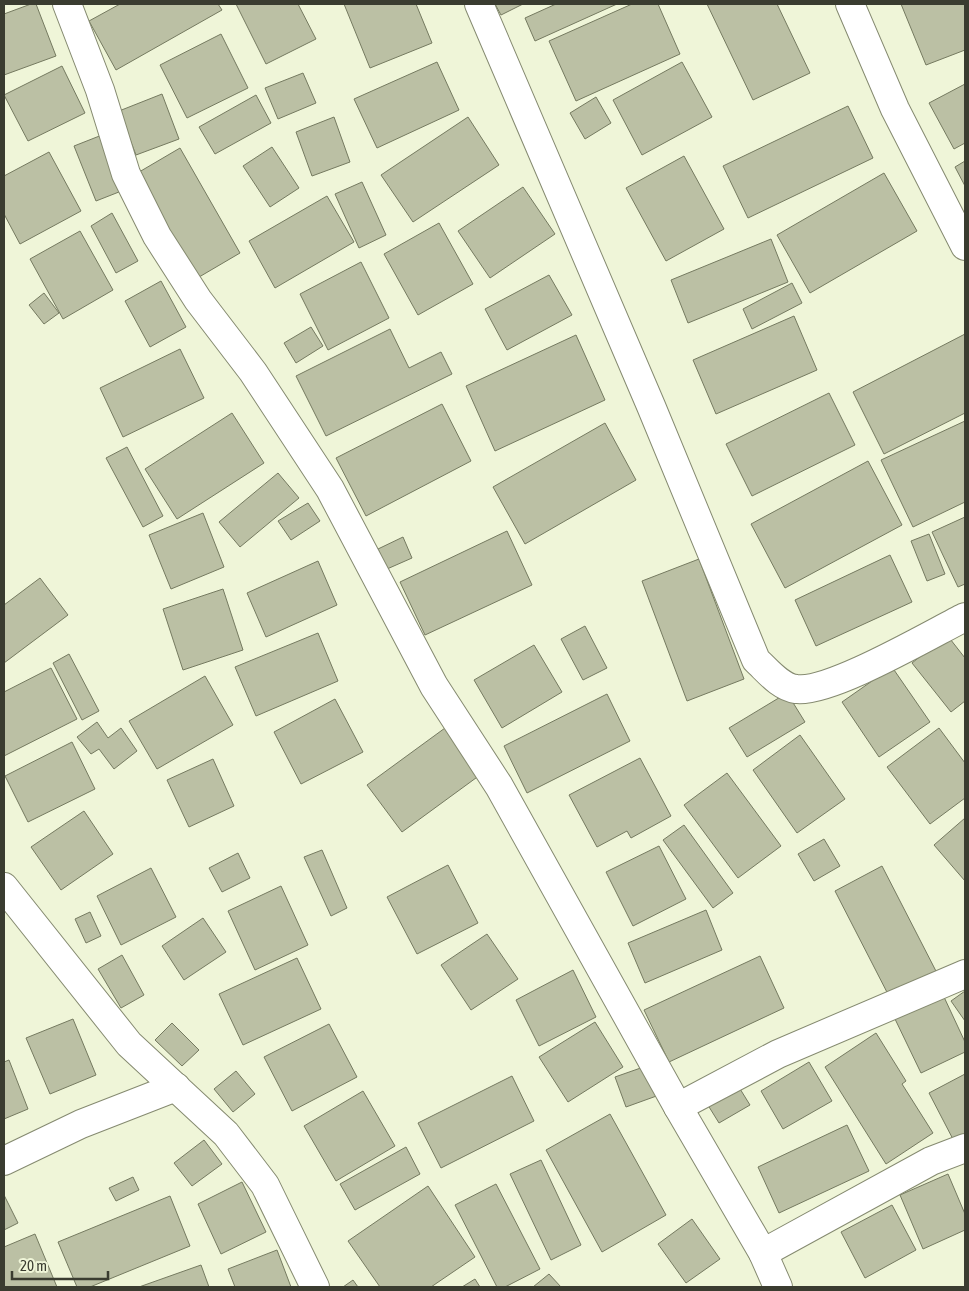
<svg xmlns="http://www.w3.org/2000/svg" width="969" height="1291" font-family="'Asap Condensed',sans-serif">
  <rect width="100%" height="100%" fill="#eff5d8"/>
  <g fill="#bbc0a4" stroke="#757a60">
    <polygon points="31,4 36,4 56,56 4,75 4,14"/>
    <polygon points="120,4 218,4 222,10 116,70 89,21"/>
    <polygon points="236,4 298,4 316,39 266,64"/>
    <polygon points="344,4 416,4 432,43 370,68"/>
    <polygon points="495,4 523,4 501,15"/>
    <polygon points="556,4 617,4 535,41 525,18"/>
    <polygon points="632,4 658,4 680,54 576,101 549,41"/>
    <polygon points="707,4 777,4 810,73 753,100"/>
    <polygon points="901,4 965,4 965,50 926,65"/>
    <polygon points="221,34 248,88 187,118 160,65"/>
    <polygon points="437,62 459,110 377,148 354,99"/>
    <polygon points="682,62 712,117 642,155 613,100"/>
    <polygon points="62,66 85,113 28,141 4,95"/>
    <polygon points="303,73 316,103 278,119 265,88"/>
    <polygon points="965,84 965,143 954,149 929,103"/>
    <polygon points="162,94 179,139 136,155 119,111"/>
    <polygon points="256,95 271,123 215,154 199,127"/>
    <polygon points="596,97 611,123 585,139 570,113"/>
    <polygon points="848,106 873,158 748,218 723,166"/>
    <polygon points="334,117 350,162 312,176 296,132"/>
    <polygon points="468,117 499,165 413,222 381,175"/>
    <polygon points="102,135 124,190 96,201 74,146"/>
    <polygon points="272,147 299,188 270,207 243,166"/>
    <polygon points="180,148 240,253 194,280 134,175"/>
    <polygon points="49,152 81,211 20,244 4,214 4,176"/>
    <polygon points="684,156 724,229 666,261 626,188"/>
    <polygon points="965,161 965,186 955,167"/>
    <polygon points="884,173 917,231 810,293 777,235"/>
    <polygon points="362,182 386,235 359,248 335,194"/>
    <polygon points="523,187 555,234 490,278 458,231"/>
    <polygon points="327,196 354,242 275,288 249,241"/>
    <polygon points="112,213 138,261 116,273 91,226"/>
    <polygon points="439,223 473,284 418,315 384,254"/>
    <polygon points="80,231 113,290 63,319 30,259"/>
    <polygon points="771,239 788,282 688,323 671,280"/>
    <polygon points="361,262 389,318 328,350 300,294"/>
    <polygon points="549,275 572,315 507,350 485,309"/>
    <polygon points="161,281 186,327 150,347 125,301"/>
    <polygon points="792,283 802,303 752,329 743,309"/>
    <polygon points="44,293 59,313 44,324 29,305"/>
    <polygon points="794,316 817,370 716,414 693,360"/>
    <polygon points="311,327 323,346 296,363 284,343"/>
    <polygon points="390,329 409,368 441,352 452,374 326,436 296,376"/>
    <polygon points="965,334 965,413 884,454 853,392"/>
    <polygon points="576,335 605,400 495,451 466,386"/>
    <polygon points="180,349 204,398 123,437 100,388"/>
    <polygon points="829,393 855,445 752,496 726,444"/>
    <polygon points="442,404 471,461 366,516 336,458"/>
    <polygon points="232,413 264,463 177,519 145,469"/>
    <polygon points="965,421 965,502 913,527 881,460"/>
    <polygon points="605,423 636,480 525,544 493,487"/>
    <polygon points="127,447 163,516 143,527 106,458"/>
    <polygon points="868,461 902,525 785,588 751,524"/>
    <polygon points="278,473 299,498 240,547 219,522"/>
    <polygon points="308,503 320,521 291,540 278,521"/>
    <polygon points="203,513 224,567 171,589 149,535"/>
    <polygon points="965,517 965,584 958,587 932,532"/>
    <polygon points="507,531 532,585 425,635 400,582"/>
    <polygon points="929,534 945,574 927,581 911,541"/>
    <polygon points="403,537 412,558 387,569 378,549"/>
    <polygon points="890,555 912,602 816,646 795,600"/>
    <polygon points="699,559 744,679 687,701 642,581"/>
    <polygon points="318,561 337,605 266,637 247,593"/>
    <polygon points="40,578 68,615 4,663 4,605"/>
    <polygon points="223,589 243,650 183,670 163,609"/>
    <polygon points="585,626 607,668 583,680 561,639"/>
    <polygon points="318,633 338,681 256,716 235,667"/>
    <polygon points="947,635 965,658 965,701 951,712 912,663"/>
    <polygon points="534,645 562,692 502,728 474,680"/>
    <polygon points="69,654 99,711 82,720 53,663"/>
    <polygon points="892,667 930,722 879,757 842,702"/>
    <polygon points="51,668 77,719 4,756 4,692"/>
    <polygon points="205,676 233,725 157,769 129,721"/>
    <polygon points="787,693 805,722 747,757 729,728"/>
    <polygon points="607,694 630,741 527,793 504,746"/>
    <polygon points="335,699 363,752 301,784 274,732"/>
    <polygon points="97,722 108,738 121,728 137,751 114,769 99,749 91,754 77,737"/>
    <polygon points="445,728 480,775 402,832 367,785"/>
    <polygon points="939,728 965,763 965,798 930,824 887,767"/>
    <polygon points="800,735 845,799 797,833 753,770"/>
    <polygon points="72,742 95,789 28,822 5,776"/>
    <polygon points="640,758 671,816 631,838 627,831 597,847 569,795"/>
    <polygon points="213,759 234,806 189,827 167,780"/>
    <polygon points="727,773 781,846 738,878 684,805"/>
    <polygon points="84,811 113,854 61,890 31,847"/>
    <polygon points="965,818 965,881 934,845"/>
    <polygon points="684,825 733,893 713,908 663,840"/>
    <polygon points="824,839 840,866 814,881 798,854"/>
    <polygon points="659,846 686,899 633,926 606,872"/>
    <polygon points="322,850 347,908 331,916 304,857"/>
    <polygon points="238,853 250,878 222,892 209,868"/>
    <polygon points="448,865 478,923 417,954 387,897"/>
    <polygon points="882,866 938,975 891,1000 835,891"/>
    <polygon points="151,868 176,917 121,945 97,896"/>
    <polygon points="281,886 308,945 255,970 228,911"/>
    <polygon points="706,910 722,950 645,983 628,943"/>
    <polygon points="90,912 101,936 86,943 75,919"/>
    <polygon points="203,918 226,952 184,980 162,946"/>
    <polygon points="487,934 518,979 471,1010 441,965"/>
    <polygon points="122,955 144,995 121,1008 98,969"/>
    <polygon points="760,956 784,1008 669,1062 644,1010"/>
    <polygon points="297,958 321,1009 243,1045 219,994"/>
    <polygon points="573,970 596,1017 539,1046 516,1000"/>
    <polygon points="965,991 965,1021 951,1001"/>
    <polygon points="944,997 965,1042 965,1052 921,1073 895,1019"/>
    <polygon points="73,1019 96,1075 50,1094 26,1038"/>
    <polygon points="595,1022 623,1067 568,1102 539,1057"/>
    <polygon points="172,1023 199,1050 182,1066 155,1040"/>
    <polygon points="329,1024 357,1077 292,1111 264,1057"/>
    <polygon points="876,1033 906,1081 902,1084 933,1133 886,1164 825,1067"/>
    <polygon points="9,1060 28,1109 4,1119 4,1062"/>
    <polygon points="809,1062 832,1101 783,1129 761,1091"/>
    <polygon points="652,1064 662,1094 626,1107 615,1077"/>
    <polygon points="236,1071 255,1094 233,1112 214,1089"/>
    <polygon points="965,1074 965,1140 956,1145 929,1093"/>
    <polygon points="512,1076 534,1121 441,1168 418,1123"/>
    <polygon points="737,1084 750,1105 719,1123 706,1102"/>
    <polygon points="363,1091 395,1146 336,1181 304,1126"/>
    <polygon points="610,1114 666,1215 602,1252 546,1150"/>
    <polygon points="847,1125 869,1171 779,1213 758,1167"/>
    <polygon points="204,1140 222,1164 192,1186 174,1163"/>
    <polygon points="406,1147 420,1174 355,1210 340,1184"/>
    <polygon points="541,1160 581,1245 551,1260 510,1174"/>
    <polygon points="948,1174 965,1214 965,1230 923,1249 900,1195"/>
    <polygon points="133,1177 139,1190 116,1201 109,1188"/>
    <polygon points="242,1182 266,1232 221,1254 198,1204"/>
    <polygon points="496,1184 540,1269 505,1287 497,1287 455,1205"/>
    <polygon points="428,1186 475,1257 431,1287 380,1287 348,1241"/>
    <polygon points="4,1195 18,1223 4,1230"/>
    <polygon points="170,1196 190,1246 90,1287 77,1287 58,1242"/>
    <polygon points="892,1205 916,1250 865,1278 841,1232"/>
    <polygon points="692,1219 720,1259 686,1283 658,1244"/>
    <polygon points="35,1234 57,1287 4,1287 4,1247"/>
    <polygon points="277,1250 291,1287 235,1287 228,1269"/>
    <polygon points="201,1265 209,1287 139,1287"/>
    <polygon points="549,1274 561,1287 533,1287"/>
    <polygon points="475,1279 480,1287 462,1287"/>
    <polygon points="353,1280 358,1287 343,1287"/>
  </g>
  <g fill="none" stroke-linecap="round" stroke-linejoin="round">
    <defs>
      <g id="minor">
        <polyline points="67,4 100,90 126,174 157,236 198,300 253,372 330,489 434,686 499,786 678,1107 763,1253 778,1287"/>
        <path d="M479 4 651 406 756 660C767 670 780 687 796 689 829 694 931 634 965 617"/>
        <polyline points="850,4 895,109 965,246"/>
        <polyline points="4,887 129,1044 226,1134 265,1185 315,1287"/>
        <polyline points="678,1107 778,1054 965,974"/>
        <polyline points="4,1161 81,1124 176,1087"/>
        <polyline points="763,1253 931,1161 965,1148"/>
      </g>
    </defs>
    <use href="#minor" stroke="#858a70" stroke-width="30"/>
    <use href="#minor" stroke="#fff" stroke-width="28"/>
  </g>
  <rect width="969" height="1291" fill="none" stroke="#3a3c30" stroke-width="10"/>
  <path d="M12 1271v8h96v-8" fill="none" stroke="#3a3c30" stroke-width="2.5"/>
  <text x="20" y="1271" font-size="15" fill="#3a3c30" stroke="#eff5d8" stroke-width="4" paint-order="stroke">20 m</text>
</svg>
